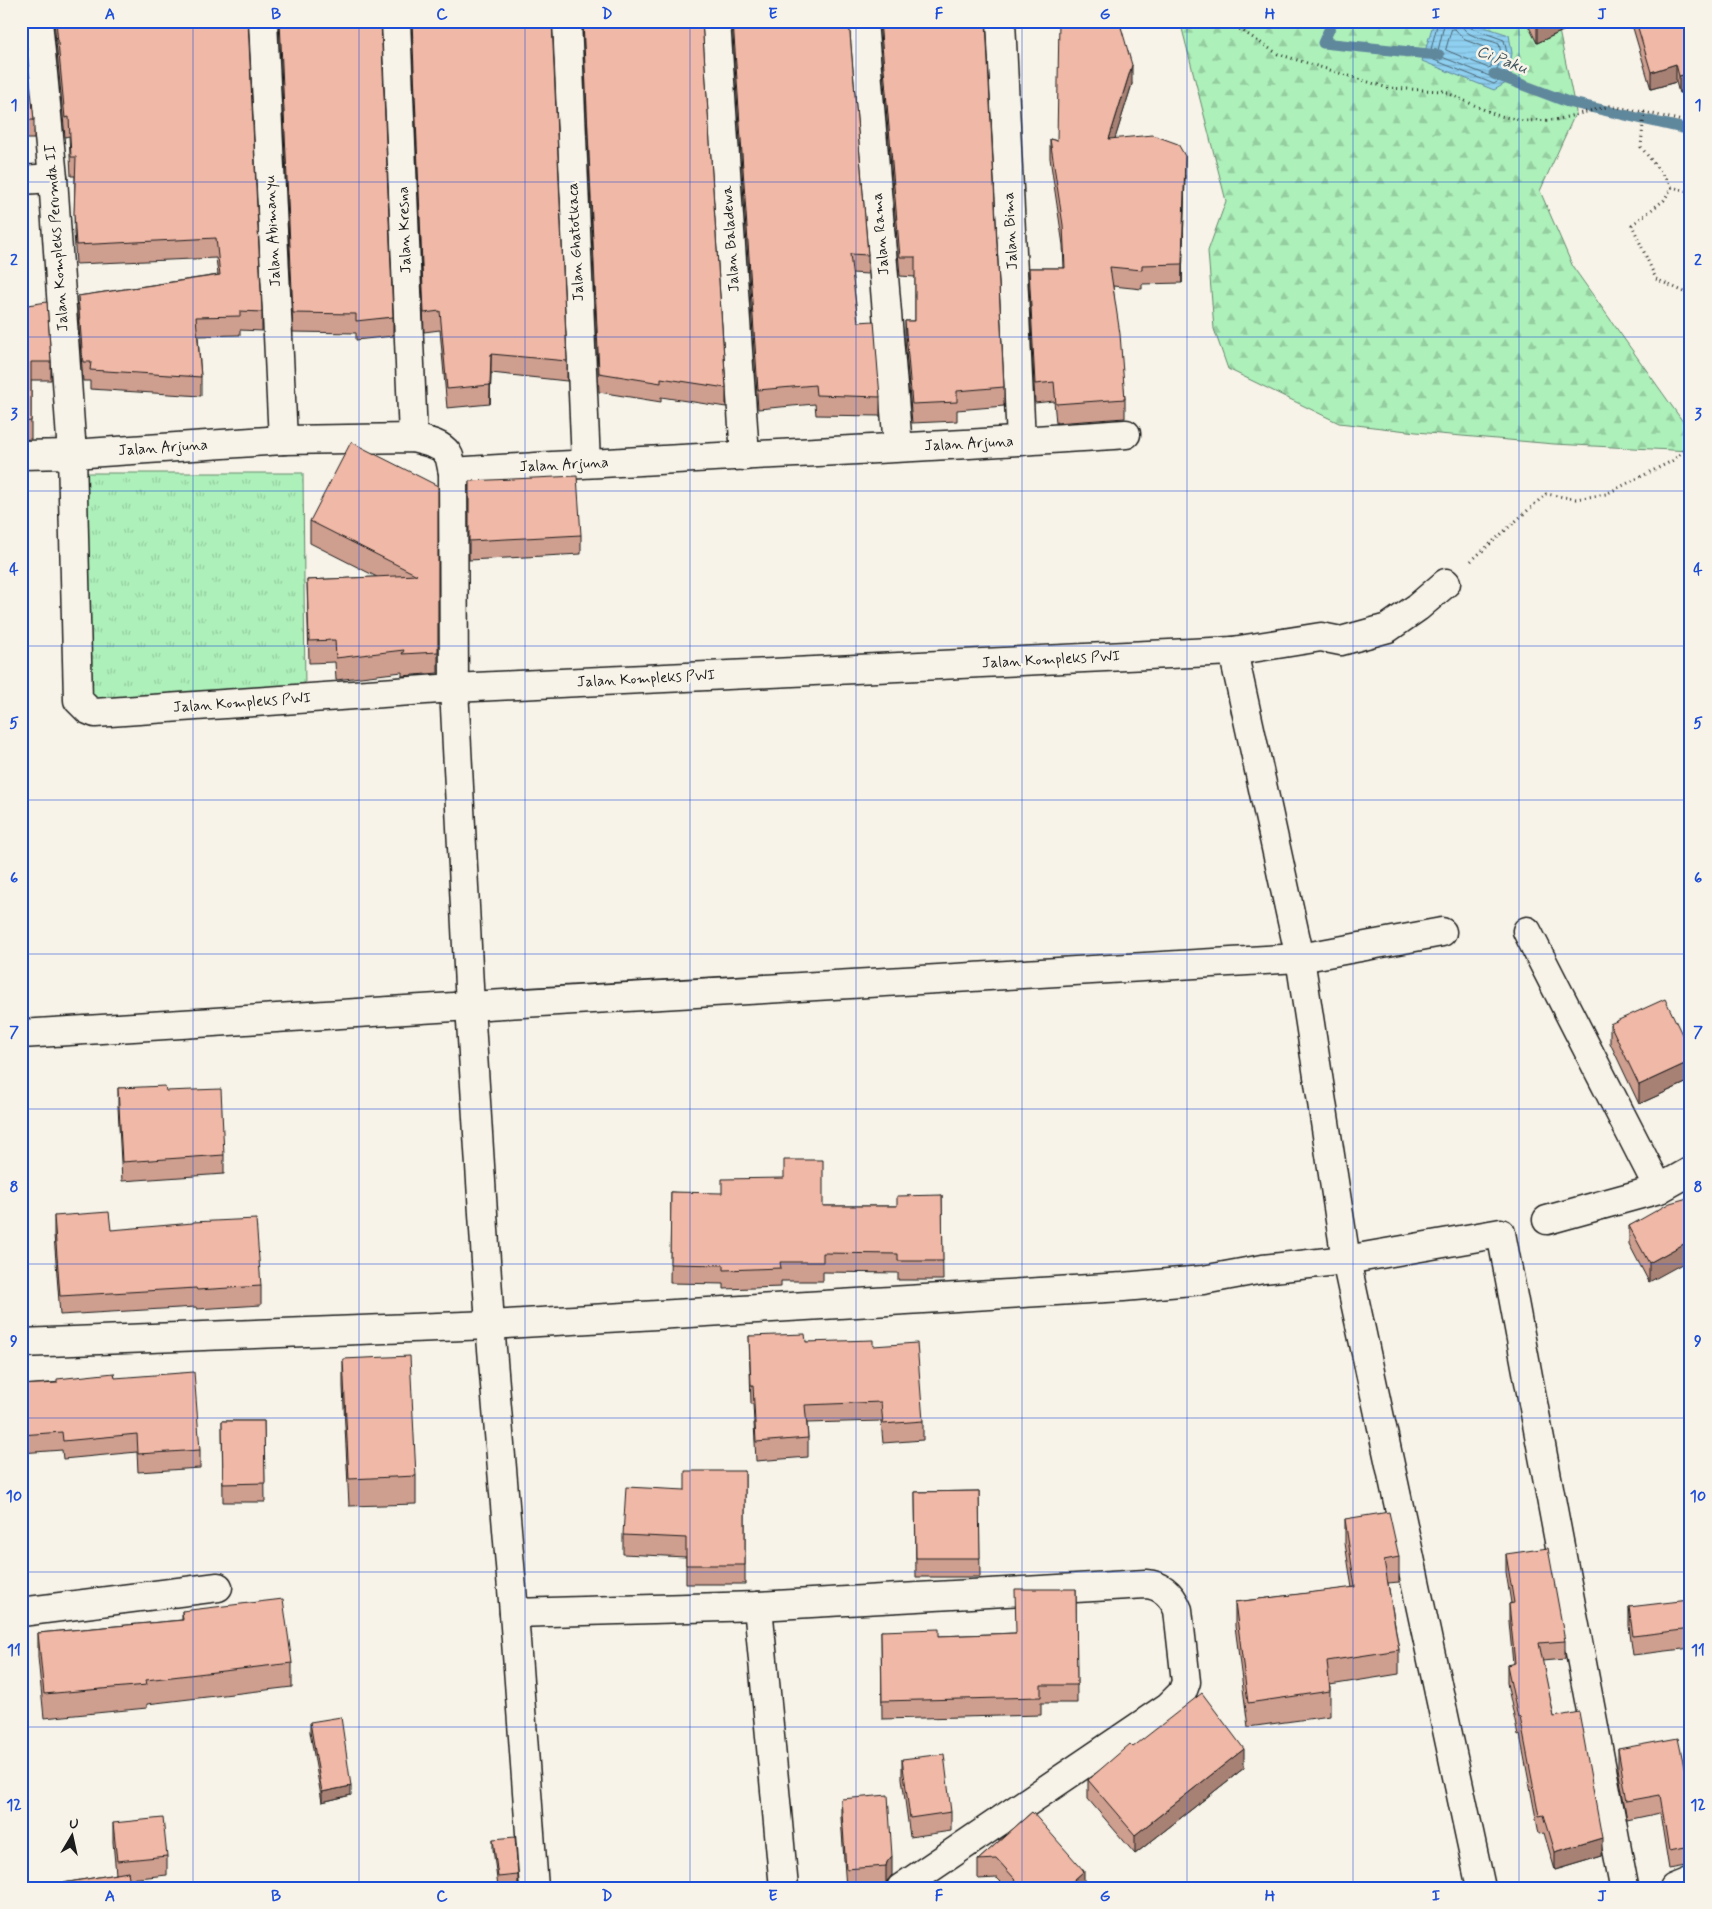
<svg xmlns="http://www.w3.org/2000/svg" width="1712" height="1909" font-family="Mynerve,sans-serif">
  <defs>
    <pattern id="forest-firs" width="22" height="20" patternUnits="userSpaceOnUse" patternTransform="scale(1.25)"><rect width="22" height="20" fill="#adf0ba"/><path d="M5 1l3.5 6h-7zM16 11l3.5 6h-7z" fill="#94cd9f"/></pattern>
    <pattern id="park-tufts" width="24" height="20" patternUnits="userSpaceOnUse" patternTransform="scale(1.25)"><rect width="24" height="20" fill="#adf0ba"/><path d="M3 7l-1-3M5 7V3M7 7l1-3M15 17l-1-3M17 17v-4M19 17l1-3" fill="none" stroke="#94cd9f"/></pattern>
    <pattern id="water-rules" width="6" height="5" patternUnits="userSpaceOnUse" patternTransform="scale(1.25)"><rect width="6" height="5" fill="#8fd0f1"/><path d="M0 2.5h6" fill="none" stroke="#7bb2ce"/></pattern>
  </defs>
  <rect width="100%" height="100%" fill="#f7f3e8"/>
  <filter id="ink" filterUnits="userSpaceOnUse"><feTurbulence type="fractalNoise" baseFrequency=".02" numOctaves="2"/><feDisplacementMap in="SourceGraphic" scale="10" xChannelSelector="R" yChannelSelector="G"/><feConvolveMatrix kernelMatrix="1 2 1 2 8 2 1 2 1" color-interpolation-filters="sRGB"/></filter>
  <g filter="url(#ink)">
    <polygon fill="url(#forest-firs)" stroke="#64866b" points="1180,21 1557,21 1576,112 1540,191 1573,267 1691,433 1691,451 1554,444 1416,432 1339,423 1228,369 1214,329 1208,251 1226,201"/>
    <polygon fill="url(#park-tufts)" stroke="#64866b" points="69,473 303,473 305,694 79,700"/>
    <polygon fill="url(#water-rules)" stroke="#61889c" points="1434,21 1466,21 1509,35 1512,53 1508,82 1494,90 1422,61"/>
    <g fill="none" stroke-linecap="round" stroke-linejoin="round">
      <g stroke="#4a6471" stroke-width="1">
        <polyline points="1438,21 1429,58 1494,84 1503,78 1507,53 1504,40 1471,28 1468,21"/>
        <path d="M1445 21 1437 55 1492 77 1496 76 1501 53 1499 44C1486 38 1462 38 1461 21"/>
        <polygon points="1452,29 1455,29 1465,40 1492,50 1493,54 1491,67 1488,68 1446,50"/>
      </g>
      <g stroke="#61889c" stroke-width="11">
        <polyline points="1333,21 1323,43 1439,55"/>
        <polyline points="1494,74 1568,102 1686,129 1691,132"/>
      </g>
      <defs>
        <g id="street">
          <polyline points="38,21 53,178 72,454 78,700 88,710 95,713 454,688 1233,651 1321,637 1341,641 1388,628 1418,607 1446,583"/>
          <polyline points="263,21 283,440"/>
          <polyline points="396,21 413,438"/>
          <polyline points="567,21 586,463"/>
          <polyline points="716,21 745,456"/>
          <polyline points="863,21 898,447"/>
          <polyline points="1001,21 1021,441"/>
          <polyline points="21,180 53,178"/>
          <path d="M21 455 72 454 283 440 413 438C424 441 440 443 447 453 451 457 451 467 453 472L454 688 470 1006 490 1325 514 1613 534 1888"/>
          <path d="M453 472C677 457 902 450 1126 434"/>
          <polyline points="1233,651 1300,958 1346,1260 1481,1888"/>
          <polyline points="1527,931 1659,1189"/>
          <polyline points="21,1034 470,1006 1300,958 1442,932"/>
          <polyline points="1547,1220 1659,1189 1691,1171"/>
          <polyline points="21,1343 490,1325 1123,1287 1203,1280 1263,1269 1346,1260 1501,1233 1624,1886"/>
          <polyline points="758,1606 784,1888"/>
          <polyline points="21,1612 218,1587"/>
          <path d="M514 1613 758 1606 1146 1584C1162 1585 1172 1595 1178 1610L1186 1682 1182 1693 1169 1706 901 1888"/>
          <polyline points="1674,1888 1691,1881"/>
        </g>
      </defs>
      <use href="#street" stroke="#1c1c1c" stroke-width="31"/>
      <g stroke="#1c1c1c" stroke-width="3" stroke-dasharray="1 4" stroke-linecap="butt">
        <polyline points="1227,21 1278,54 1388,88 1443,91 1496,115 1524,121 1555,120 1610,106 1644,112 1691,123"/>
        <polyline points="1644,112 1641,147 1672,187 1691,192"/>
        <polyline points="1672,187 1664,200 1632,225 1656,279 1691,295"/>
        <polyline points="1471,561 1546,494 1576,499 1606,494 1674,460 1691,442"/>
      </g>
      <use href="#street" stroke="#f7f3e8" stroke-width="28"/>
    </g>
    <g fill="#ce9e8f" stroke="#1c1c1c">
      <polygon points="21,21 34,120 34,139 21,139"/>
      <polygon points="54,21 248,21 262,312 262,331 240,330 240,335 198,336 201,377 201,396 90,389 90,381 83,381 78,315 78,296 218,275 216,258 76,264 74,232 75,176 71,176 69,136 65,137"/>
      <polygon points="279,21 381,21 393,317 393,336 356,340 356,333 293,332"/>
      <polygon points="412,21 552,21 567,361 567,381 491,373 490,404 447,408 440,330 424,332"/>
      <polygon points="583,21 702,21 726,388 726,407 661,397 661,402 599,392"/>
      <polygon points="732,21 849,21 868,255 868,274 852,273 858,322 880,397 880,416 816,415 815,404 758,409"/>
      <polygon points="879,21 986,21 1004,387 1004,406 957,410 957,421 912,423 905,340 905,321 915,321 915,277 900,276"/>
      <polygon points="1526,21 1691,21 1691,91 1679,93 1676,82 1651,89 1633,28 1582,22 1537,43"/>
      <polygon points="1121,27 1132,84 1115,138 1185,175 1182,283 1142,284 1142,289 1113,286 1125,399 1125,418 1056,423 1054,401 1035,403 1029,287 1029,268 1064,268 1063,245 1050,158 1050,139 1057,141"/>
      <polygon points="21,306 51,362 51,380 31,380 31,439 21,440"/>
      <polygon points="469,481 581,535 581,554 469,560"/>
      <polygon points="438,486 438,673 402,676 402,672 336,680 335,662 309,663 307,580 377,577 310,543 310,521"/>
      <polygon points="1610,1024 1691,1053 1691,1096 1690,1094 1690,1081 1639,1104 1610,1043"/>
      <polygon points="118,1088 166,1091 224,1155 224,1174 122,1181 118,1107"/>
      <polygon points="671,1192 823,1206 897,1206 942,1195 943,1280 898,1280 898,1273 823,1272 823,1281 781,1281 781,1287 724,1289 724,1284 670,1283"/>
      <polygon points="1691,1197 1649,1282 1629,1244 1629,1226"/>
      <polygon points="54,1216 111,1230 261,1286 261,1305 197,1309 196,1307 60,1315 54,1235"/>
      <polygon points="749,1336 806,1342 873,1346 923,1421 923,1440 883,1443 881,1421 807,1423 808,1438 808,1457 756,1461 753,1404 751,1404"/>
      <polygon points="343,1359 416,1476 416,1504 349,1506 343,1387"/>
      <polygon points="115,1378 200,1450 200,1468 138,1472 137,1452 63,1459 62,1450 21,1453 21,1385"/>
      <polygon points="222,1421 264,1421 265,1502 223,1502"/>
      <polygon points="745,1471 745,1584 686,1584 686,1557 623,1554 623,1535 685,1490"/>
      <polygon points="979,1491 980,1577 916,1577 915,1492"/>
      <polygon points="1345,1519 1399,1557 1399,1582 1388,1583 1399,1650 1399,1674 1330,1685 1330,1716 1248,1727 1235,1626 1235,1602 1352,1588 1345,1543"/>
      <polygon points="1506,1554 1565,1641 1565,1659 1542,1661 1554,1717 1602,1856 1555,1870 1544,1833 1539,1834 1520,1735 1518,1736 1507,1683 1507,1665 1513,1664 1509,1622 1509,1604 1511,1603 1506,1572"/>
      <polygon points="1076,1589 1077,1703 1041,1703 1041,1715 882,1719 881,1631 939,1636 1015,1633"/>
      <polygon points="1629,1607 1691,1610 1691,1648 1633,1655 1629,1626"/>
      <polygon points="182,1611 292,1663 292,1687 147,1704 147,1708 44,1718 38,1657 38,1633 182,1620"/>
      <polygon points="310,1722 351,1795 322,1802 310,1732"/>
      <polygon points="1618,1749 1691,1799 1691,1865 1669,1869 1660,1813 1627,1820 1618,1768"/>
      <polygon points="902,1759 951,1812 951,1831 910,1837 902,1778"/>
      <polygon points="1244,1768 1135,1854 1088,1799 1088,1780"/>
      <polygon points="841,1799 892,1875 887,1881 886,1885 846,1888 841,1818"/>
      <polygon points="1032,1812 1084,1888 1007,1888 997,1878 978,1879 978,1860"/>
      <polygon points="113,1823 167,1856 167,1875 129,1879 131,1888 63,1888 63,1883 116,1874 113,1842"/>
      <polygon points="493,1839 518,1875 518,1885 498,1887 493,1849"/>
    </g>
    <g fill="#a88174" stroke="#1c1c1c">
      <polygon points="1546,21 1582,21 1582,22 1537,43 1537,25"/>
      <polygon points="1676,64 1676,82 1651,89 1651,72"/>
      <polygon points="1132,65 1132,84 1109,158 1109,139"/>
      <polygon points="1691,73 1691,91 1679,93 1679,76"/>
      <polygon points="1185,156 1185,175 1182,283 1182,264"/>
      <polygon points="491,354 491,373 490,404 490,385"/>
      <polygon points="1691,1061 1691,1077 1690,1075 1690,1081 1639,1104 1639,1085"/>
      <polygon points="1691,1240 1691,1259 1649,1282 1649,1263"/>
      <polygon points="1244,1749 1244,1768 1135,1854 1135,1835"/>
      <polygon points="351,1786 351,1795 322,1802 322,1792"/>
      <polygon points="1602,1838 1602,1856 1555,1870 1555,1852"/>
      <polygon points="892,1856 892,1875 887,1881 886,1885 886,1866 887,1862"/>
      <polygon points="1084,1871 1084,1888 1065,1888"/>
    </g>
    <g fill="#f0b8a6" stroke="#1c1c1c">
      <polygon points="21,21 24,21 34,120 21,120"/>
      <polygon points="56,21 248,21 262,312 240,311 240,316 196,317 201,377 90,370 91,362 83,362 78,296 220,275 216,238 76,245 74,213 76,157 71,157 69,117 65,118"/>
      <polygon points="280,21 381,21 393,317 356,321 356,314 293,313"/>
      <polygon points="412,21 552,21 567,361 491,354 490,385 447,389 440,311 424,313"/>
      <polygon points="583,21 702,21 726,388 661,378 661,383 599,373"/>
      <polygon points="733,21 849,21 868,255 850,254 858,322 874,321 880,397 816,395 815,385 758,390"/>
      <polygon points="880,21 986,21 1004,387 957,391 957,402 912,404 905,321 915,321 915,257 900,257"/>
      <polygon points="1059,21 1121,21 1121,27 1132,65 1109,139 1153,135 1178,144 1185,156 1182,264 1142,265 1142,270 1110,267 1120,334 1125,399 1056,404 1054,382 1035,384 1029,268 1065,268 1063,225 1050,139 1057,141"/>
      <polygon points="1535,21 1546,21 1537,25"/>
      <polygon points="1636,21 1691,21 1691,73 1679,76 1676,64 1651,72"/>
      <polygon points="47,302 51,362 31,362 31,421 21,422 21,306"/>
      <polygon points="351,442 438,486 438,652 402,654 404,650 336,658 335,640 309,641 307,580 417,575 310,521"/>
      <polygon points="577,476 581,535 469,541 469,481"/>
      <polygon points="1665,999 1691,1053 1691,1061 1639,1085 1610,1024"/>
      <polygon points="165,1086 166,1091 221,1089 224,1155 122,1162 118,1088"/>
      <polygon points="784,1160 823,1160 823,1206 897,1206 897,1196 942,1195 943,1261 898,1261 898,1254 823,1253 823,1262 780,1262 781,1268 724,1270 724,1265 670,1264 671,1192 722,1193 722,1179 784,1178"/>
      <polygon points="1691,1197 1691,1240 1649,1263 1629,1226 1670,1203"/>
      <polygon points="109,1212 111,1230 193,1223 193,1222 256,1219 261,1286 197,1290 196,1288 60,1296 54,1216"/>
      <polygon points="805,1334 806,1342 873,1340 873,1346 917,1343 923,1421 883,1424 881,1402 805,1405 808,1438 756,1442 753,1385 751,1385 749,1336"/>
      <polygon points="410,1356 416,1476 349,1479 343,1359"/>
      <polygon points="194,1372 200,1450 138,1454 137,1434 63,1441 62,1432 21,1435 21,1385 57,1383 57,1379 114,1373 115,1378"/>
      <polygon points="222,1421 264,1421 265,1483 223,1484"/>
      <polygon points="685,1471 745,1471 745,1565 686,1565 686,1538 623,1535 626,1487 685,1490"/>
      <polygon points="979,1491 980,1558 916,1558 915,1492"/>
      <polygon points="1389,1512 1399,1557 1384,1560 1399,1650 1327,1661 1330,1691 1248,1703 1235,1602 1355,1587 1345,1519"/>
      <polygon points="1548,1548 1565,1641 1539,1643 1554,1717 1579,1712 1602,1838 1555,1852 1544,1815 1539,1816 1520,1717 1518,1718 1507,1665 1515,1663 1509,1604 1514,1603 1506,1554"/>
      <polygon points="1015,1589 1076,1589 1077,1685 1041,1685 1041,1697 882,1701 881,1631 939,1629 939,1636 1016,1633"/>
      <polygon points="283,1599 292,1663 146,1680 147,1685 44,1694 38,1633 183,1620 182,1611"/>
      <polygon points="1689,1600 1691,1610 1691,1629 1633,1636 1629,1607"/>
      <polygon points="1202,1693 1244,1749 1135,1835 1088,1780 1130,1744 1133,1747"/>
      <polygon points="341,1717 351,1786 322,1792 310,1722"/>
      <polygon points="1678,1738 1691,1799 1691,1846 1669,1850 1660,1795 1627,1801 1618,1749"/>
      <polygon points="944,1754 951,1812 910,1818 902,1759"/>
      <polygon points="888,1795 892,1856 887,1862 886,1866 846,1869 841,1799"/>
      <polygon points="1032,1812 1084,1871 1065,1888 1023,1888 997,1859 978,1860"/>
      <polygon points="163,1818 167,1856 117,1861 113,1823"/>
      <polygon points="515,1837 518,1875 498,1877 493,1839"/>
      <polygon points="128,1872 131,1888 64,1888 63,1883"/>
    </g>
  </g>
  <path fill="none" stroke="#1d4ed8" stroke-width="1" stroke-opacity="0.55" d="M193 21V1888M359 21V1888M525 21V1888M690 21V1888M856 21V1888M1022 21V1888M1187 21V1888M1353 21V1888M1519 21V1888M21 182H1691M21 337H1691M21 491H1691M21 646H1691M21 800H1691M21 954H1691M21 1109H1691M21 1264H1691M21 1418H1691M21 1572H1691M21 1727H1691"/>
  <g text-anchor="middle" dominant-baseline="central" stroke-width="5" stroke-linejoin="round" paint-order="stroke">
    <g font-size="15" fill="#1c1c1c" stroke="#f7f3e8">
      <text transform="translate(405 230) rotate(-92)">Jalan Kresna</text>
      <text transform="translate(273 231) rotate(-93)">Jalan Abimanyu</text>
      <text transform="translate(1011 231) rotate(-93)">Jalan Bima</text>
      <text transform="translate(881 234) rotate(-95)">Jalan Rama</text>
      <text transform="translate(57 238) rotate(-94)">Jalan Kompleks Perumda II</text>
      <text transform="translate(731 239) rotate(-94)">Jalan Baladewa</text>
      <text transform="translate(576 242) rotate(-93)">Jalan Ghatotkaca</text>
      <text transform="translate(969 444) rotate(-3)">Jalan Arjuna</text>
      <text transform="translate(163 448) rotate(-4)">Jalan Arjuna</text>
      <text transform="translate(564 465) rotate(-3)">Jalan Arjuna</text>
      <text transform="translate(1051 660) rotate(-3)">Jalan Kompleks PWI</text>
      <text transform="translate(646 679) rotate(-3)">Jalan Kompleks PWI</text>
      <text transform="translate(242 703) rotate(-4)">Jalan Kompleks PWI</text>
    </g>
    <g font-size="16" font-style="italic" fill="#3e525c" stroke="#f7f3e8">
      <text transform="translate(1502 60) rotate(21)">Ci Paku</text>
    </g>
  </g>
  <rect width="1712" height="1909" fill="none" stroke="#f7f3e8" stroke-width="55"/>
  <g transform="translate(72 1836) rotate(9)" stroke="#f7f3e8" stroke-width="4" paint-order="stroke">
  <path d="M0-4L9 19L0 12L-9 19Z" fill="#1c1c1c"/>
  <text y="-8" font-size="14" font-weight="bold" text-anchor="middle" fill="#1c1c1c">U</text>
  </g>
  <rect x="28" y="28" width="1656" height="1854" fill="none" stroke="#1d4ed8" stroke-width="2"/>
  <g font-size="16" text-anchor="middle" font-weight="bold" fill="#1d4ed8">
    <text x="110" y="19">A</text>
    <text x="276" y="19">B</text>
    <text x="442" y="19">C</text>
    <text x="607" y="19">D</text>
    <text x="773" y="19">E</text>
    <text x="939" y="19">F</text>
    <text x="1105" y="19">G</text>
    <text x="1270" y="19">H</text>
    <text x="1436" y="19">I</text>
    <text x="1602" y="19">J</text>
    <text x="14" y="110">1</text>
    <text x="1698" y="110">1</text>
    <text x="14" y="265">2</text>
    <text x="1698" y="265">2</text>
    <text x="14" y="419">3</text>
    <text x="1698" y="419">3</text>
    <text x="14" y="574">4</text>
    <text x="1698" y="574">4</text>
    <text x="14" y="728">5</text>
    <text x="1698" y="728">5</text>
    <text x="14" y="883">6</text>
    <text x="1698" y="883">6</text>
    <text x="14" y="1037">7</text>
    <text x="1698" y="1037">7</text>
    <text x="14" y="1192">8</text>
    <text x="1698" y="1192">8</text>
    <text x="14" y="1346">9</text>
    <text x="1698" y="1346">9</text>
    <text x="14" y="1501">10</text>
    <text x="1698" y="1501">10</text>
    <text x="14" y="1655">11</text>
    <text x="1698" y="1655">11</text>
    <text x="14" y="1810">12</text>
    <text x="1698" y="1810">12</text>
    <text x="110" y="1901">A</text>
    <text x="276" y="1901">B</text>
    <text x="442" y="1901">C</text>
    <text x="607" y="1901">D</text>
    <text x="773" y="1901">E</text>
    <text x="939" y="1901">F</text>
    <text x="1105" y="1901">G</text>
    <text x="1270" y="1901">H</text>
    <text x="1436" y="1901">I</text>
    <text x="1602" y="1901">J</text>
  </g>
</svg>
